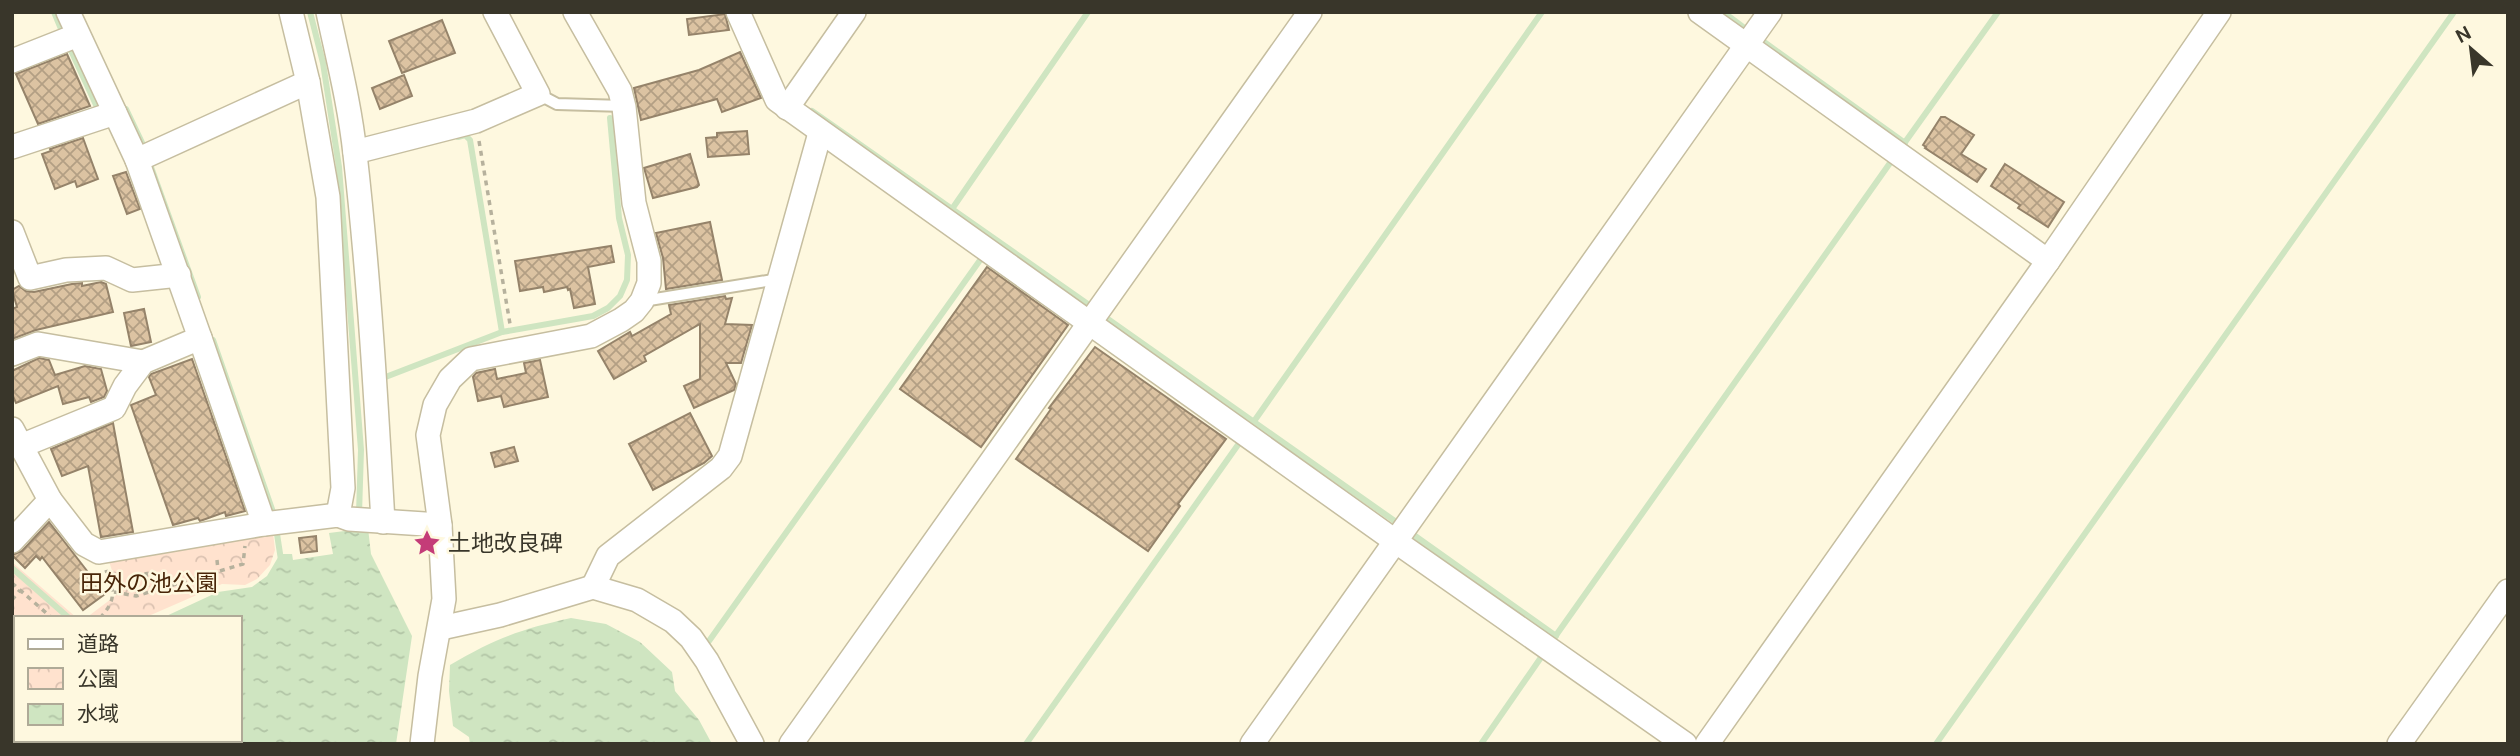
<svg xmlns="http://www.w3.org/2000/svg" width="2520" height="756" font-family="'DM Sans','Noto Sans JP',sans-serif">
  <defs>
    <pattern id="park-crowns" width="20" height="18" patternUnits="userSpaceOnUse" patternTransform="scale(1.75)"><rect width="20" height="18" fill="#ffe2ce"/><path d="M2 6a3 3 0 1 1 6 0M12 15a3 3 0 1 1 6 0" fill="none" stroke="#dbc2b1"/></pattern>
    <pattern id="water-ripples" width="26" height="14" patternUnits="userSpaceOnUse" patternTransform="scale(1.75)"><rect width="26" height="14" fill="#cfe5c1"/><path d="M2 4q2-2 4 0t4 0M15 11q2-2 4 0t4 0" fill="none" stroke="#b2c5a6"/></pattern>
    <pattern id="building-cross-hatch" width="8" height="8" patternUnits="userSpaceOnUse" patternTransform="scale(1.75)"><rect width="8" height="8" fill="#dcc3a2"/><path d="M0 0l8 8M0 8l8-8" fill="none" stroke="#b39f84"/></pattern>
  </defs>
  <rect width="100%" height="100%" fill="#fef8df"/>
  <g fill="url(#park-crowns)">
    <polygon points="273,533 275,550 270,565 257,579 245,585 222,584 144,618 86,618 119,593 108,558"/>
    <polygon points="12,562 77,618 16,618 16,740 53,740 52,744 12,744"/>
  </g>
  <g fill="url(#water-ripples)">
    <polygon points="368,528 371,554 412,636 396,744 57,744 59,740 240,740 240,618 162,618 218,592 252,587 267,576 280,554 292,554 293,560 333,554 329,533"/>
    <path d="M571 618 606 624 640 642 672 672 675 691 699 720 712 744H470L469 737 453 726 449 691 450 665C494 639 521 629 571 618Z"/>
  </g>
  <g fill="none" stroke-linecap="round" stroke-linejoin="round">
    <g stroke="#cfe5c1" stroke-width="6">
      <polyline points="54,12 64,36"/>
      <polyline points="310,12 323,63 339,167 361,450 359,514"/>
      <polyline points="1723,12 1747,30"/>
      <polyline points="1760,39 1905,143"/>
      <polyline points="68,44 97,107"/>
      <polyline points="126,109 145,149"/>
      <polyline points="812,111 1092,307"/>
      <polyline points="458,137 465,135 470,140 502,332"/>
      <polyline points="1903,145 1998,12"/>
      <polyline points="151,167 198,297"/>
      <polyline points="952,209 1088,12"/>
      <polyline points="1105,317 1399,524"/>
      <polyline points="213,340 273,512"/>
      <polyline points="383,378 502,332 593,316 608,308 620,296 627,280 628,255 619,218 610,118"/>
      <polyline points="1250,427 1542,12"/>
      <polyline points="1411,533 1556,636"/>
      <polyline points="277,534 281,560"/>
      <polyline points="12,568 69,618"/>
      <polyline points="709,641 983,256"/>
      <polyline points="1552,641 1890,163"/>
      <polyline points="1026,744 1240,442"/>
      <polyline points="1481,744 1542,656"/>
      <polyline points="1936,744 2454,12"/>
    </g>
  </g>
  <g fill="url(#building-cross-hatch)" stroke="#95836a" stroke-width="2">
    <polygon points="725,14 729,30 689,35 687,19"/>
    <polygon points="442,20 455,53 402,73 389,41"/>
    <polygon points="740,52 761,98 722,112 717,99 641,120 634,88 699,70"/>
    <polygon points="67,54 90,106 38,124 16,74"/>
    <polygon points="404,75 412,96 380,109 372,88"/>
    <polygon points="1941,117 1945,117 1974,135 1961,154 1986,169 1977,182 1925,148 1926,147 1923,145"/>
    <polygon points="747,131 749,154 708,157 706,138 717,137 717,133"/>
    <polygon points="83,138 98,179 77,187 75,181 55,189 42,154 51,151 50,149"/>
    <polygon points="690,154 699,185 697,187 653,198 644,168"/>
    <polygon points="2005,164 2064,202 2048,227 2018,208 2020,205 1991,186"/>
    <polygon points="126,172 140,209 127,214 113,176"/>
    <polygon points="710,222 722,280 666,289 663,258 656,233"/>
    <polygon points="611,246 614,262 588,267 595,304 574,308 570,289 568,290 567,287 544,292 543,287 520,291 515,261"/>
    <polygon points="987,267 1068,325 981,447 900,389"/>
    <polygon points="101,282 106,284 113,312 36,330 12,339 12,309 17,307 12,290 19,286 26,291 34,292 72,284 82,283 82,286"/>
    <polygon points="725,296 726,299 732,298 725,324 752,325 741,363 726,363 736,384 734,390 694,408 684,386 700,379 700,324 644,356 646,361 614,379 598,351 630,332 632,336 671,314 669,305"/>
    <polygon points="144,309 151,342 131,346 124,313"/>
    <polygon points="1095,347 1226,439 1178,504 1180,506 1148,551 1016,459 1051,409 1049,408"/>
    <polygon points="39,358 49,360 55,375 85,366 101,369 107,391 104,397 91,402 89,397 63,404 58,386 16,403 12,394 12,371"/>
    <polygon points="192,359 245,511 226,516 225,512 200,521 198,518 173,525 131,405 156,395 149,377 151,374"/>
    <polygon points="540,360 548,397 504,407 501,396 478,401 473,377 476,373 495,369 497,379 526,373 524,363"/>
    <polygon points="690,413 712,456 704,463 653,490 629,444"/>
    <polygon points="113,423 133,532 101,537 88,466 62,476 51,449"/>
    <polygon points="514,447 518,461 495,467 491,453"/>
    <polygon points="49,522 105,594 83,610 42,557 40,560 36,556 25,568 12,555 22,551"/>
    <polygon points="316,536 317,551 301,553 299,538"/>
  </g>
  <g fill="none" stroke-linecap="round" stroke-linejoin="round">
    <defs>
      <g id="service">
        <polyline points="538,94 557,104 624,106"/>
        <polyline points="643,301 779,279"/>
      </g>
      <g id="minor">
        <polyline points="291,12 308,82 328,197 343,488 338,515"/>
        <path d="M328 12C338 59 350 106 355 154 369 276 376 399 383 522"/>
        <polyline points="738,12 777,100 1395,541 1685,744"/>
        <polyline points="1700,12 2048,261"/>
        <polyline points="12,61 78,35"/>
        <polyline points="787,108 854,12"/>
        <polyline points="12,147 115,113"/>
        <polyline points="355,152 476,121 538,94 495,12"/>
        <polyline points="137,160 308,82"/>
        <polyline points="12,232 30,278 66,270 106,268 132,280 179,275"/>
        <polyline points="200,338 264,524"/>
        <polyline points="12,354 38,344 143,362"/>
        <polyline points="12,429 50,500 12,541"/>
        <polyline points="21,446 114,408 125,386 143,362 200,338 137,160 68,12"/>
        <polyline points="50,500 84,544 99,552 264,524 338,515 349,519 440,525"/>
        <polyline points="593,587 608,556 721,468 730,456 820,133"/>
        <polyline points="441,628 500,615 593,587 637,600 673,621 691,638 707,661 752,744"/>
        <polyline points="422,744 430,676 444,599 440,525 428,435 435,405 450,379 471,359 591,336 621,320 634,311 642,301 649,283 649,261 634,203 624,107 620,91 575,12"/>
        <polyline points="791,744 1310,12"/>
        <polyline points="1252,744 1770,12"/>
        <polyline points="1707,744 2048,261 2219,12"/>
        <polyline points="2399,744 2508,591"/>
      </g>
    </defs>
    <use href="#service" stroke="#c6bea0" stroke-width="14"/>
    <use href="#minor" stroke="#c6bea0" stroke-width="26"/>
    <g stroke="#b6b19d" stroke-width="3.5" stroke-dasharray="5 5" stroke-linecap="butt">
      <polyline points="479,141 510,324"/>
      <polyline points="217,560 218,570"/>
      <polyline points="146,572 148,592"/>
      <polyline points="12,583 52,618"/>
      <polyline points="114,592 136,596 243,564 245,546"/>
      <polyline points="12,600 20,590"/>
      <path d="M100 618C117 599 114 592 106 570"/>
      <polyline points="12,722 16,718"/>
      <polyline points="32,744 35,740"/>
      <polyline points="38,744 38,740"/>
    </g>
    <use href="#service" stroke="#fff" stroke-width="10"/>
    <use href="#minor" stroke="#fff" stroke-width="23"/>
  </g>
  <defs>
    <symbol id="sight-bare" viewBox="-9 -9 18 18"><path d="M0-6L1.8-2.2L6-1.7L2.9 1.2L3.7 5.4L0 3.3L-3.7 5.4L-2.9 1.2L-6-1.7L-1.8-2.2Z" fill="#c43c78" stroke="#fef8df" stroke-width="2.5" paint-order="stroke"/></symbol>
  </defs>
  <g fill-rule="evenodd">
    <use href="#sight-bare" x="408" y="524" width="38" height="38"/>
  </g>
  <g text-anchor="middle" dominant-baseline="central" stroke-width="5" stroke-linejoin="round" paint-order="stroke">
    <g font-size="23" fill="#39362a" stroke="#fef8df" text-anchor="start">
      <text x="448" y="543">土地改良碑</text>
    </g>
    <g font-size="23" fill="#482508" stroke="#fef8df">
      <text x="149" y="583">田外の池公園</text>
    </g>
  </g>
  <rect width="2520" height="756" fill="none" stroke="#39362a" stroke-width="28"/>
  <rect x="14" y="616" width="228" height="126" fill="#fef8df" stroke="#afaa97" stroke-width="2"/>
  <rect x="28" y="639" width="35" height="10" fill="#ffffff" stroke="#afaa97" stroke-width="2"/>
  <text x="77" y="651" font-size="21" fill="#39362a">道路</text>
  <rect x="28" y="668" width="35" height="21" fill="url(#park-crowns)" stroke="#afaa97" stroke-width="2"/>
  <text x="77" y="686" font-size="21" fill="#39362a">公園</text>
  <rect x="28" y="704" width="35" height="21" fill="url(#water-ripples)" stroke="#afaa97" stroke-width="2"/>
  <text x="77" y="721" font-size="21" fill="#39362a">水域</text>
  <g transform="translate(2471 49) rotate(332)" stroke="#fef8df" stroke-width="5" paint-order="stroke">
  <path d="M0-5L12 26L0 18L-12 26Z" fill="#39362a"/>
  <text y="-10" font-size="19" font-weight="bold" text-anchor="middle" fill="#39362a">N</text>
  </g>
</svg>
